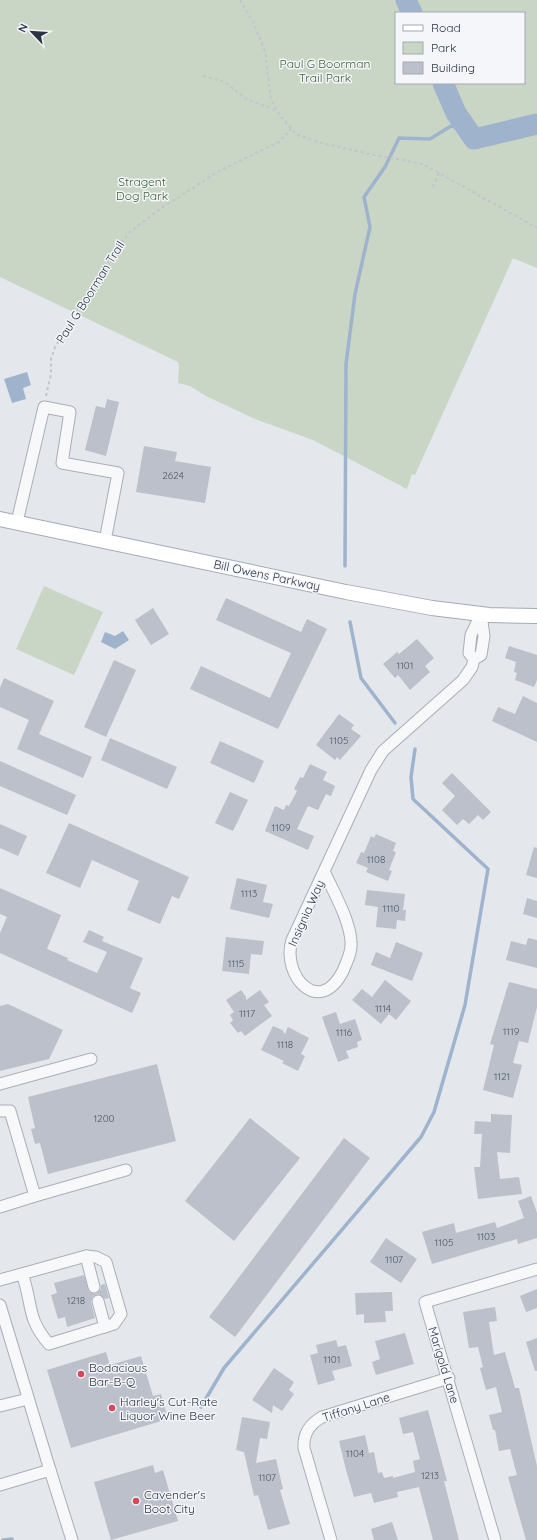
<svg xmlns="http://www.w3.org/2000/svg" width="537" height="1540" font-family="Quicksand,sans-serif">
  <rect width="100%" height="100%" fill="#e4e7ec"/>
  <g fill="#c9d6c5" fill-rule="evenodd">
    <path d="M0 0H537V268L513 258 415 475 412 474 407 489 313 440 255 419 206 396 190 386 178 383 179 368 178 362 0 277ZM396 13H524V83H396Z"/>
    <polygon points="44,586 103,612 74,675 16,649"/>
  </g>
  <g fill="#9fb4cc">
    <polygon points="27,372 31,385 23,388 26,399 12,403 4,379"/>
    <polygon points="123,631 129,640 115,649 101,642 105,632 115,636"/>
  </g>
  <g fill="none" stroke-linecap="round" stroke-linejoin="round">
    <g stroke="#9fb4cc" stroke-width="3.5">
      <polyline points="345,566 346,364 355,294 370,227 364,197 385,167 399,138 430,139 451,126 467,129"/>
      <polyline points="350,622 361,678 395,723"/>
      <polyline points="201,1407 224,1368 421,1137 434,1112 465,1005 488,869 413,799 411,777 415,749"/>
      <polyline points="3,1540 12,1539"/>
    </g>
    <g stroke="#9fb4cc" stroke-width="21">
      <polyline points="406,0 412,13"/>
      <polyline points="443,83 456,113 474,139 537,124"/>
    </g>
  </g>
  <g fill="#bbc0ca">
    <polygon points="107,399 119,402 106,456 85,450 96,406 105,408"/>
    <polygon points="144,446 177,452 175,461 211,467 205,503 136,492"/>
    <polygon points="226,598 301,632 307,619 327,629 278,729 190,689 201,666 270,698 291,653 216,620"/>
    <polygon points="153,608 169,634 151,645 135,620"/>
    <polygon points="417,639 434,658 425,666 430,672 410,690 398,675 395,678 383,664 397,652 399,654"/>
    <polygon points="509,646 537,655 537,680 534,687 515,680 517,673 514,672 516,662 505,658"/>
    <polygon points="114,660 136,670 106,737 84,727"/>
    <polygon points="4,678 54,701 39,734 92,757 83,778 17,749 29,720 0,707 0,688"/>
    <polygon points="523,696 537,703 537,742 492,721 498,707 515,714"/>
    <polygon points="339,714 354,725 351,729 361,736 340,760 337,757 335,760 316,745"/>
    <polygon points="110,738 177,767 167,789 101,760"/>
    <polygon points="220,741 264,761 254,783 210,763"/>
    <polygon points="0,761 76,795 67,815 0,786"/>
    <polygon points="310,764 327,772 323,780 335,786 331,796 326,794 318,810 308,806 297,829 314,836 308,850 265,831 275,806 284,810 286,805 289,806 297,791 294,789 300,777 303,778"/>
    <polygon points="452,773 491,812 483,820 478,815 469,824 463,819 457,825 442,810 455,796 442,783"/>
    <polygon points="230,792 248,800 233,831 215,823"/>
    <polygon points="69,823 189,877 179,899 172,896 160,924 127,910 139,881 92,860 80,888 46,873"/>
    <polygon points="0,824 27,836 18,856 0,848"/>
    <polygon points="376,834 396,843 393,851 396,852 389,870 392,871 388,881 366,872 368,868 356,863 361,852 364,853 371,836 374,838"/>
    <polygon points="534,847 537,848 537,878 526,875"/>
    <polygon points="237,878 267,885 263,902 273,904 269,918 230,909"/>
    <polygon points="0,888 61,915 47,949 68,958 67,960 97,973 107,952 83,942 89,930 104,937 102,941 143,958 130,988 141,993 132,1013 0,953 0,933 7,917 0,914"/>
    <polygon points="367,890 405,894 403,910 406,910 405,921 397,920 396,929 376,927 378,907 365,905"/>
    <polygon points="527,898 537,901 537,918 523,914"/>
    <polygon points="226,937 264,941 262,955 251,954 249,974 222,971"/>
    <polygon points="528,938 537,940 537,968 506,960 511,941 526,945"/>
    <polygon points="396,942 423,953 412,981 371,965 376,952 390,958"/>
    <polygon points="385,980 411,1001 396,1020 389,1014 381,1024 352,1000 362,989 372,997"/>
    <polygon points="509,982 537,989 537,1007 528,1043 519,1041 513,1063 522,1065 513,1098 483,1090 494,1045 490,1044"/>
    <polygon points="241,990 246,997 246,1000 260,990 269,1002 264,1005 272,1016 245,1036 241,1031 238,1033 230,1023 233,1020 230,1015 234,1012 226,1000"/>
    <polygon points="8,1004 63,1030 49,1059 0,1071 0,1006"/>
    <polygon points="336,1012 340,1024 355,1019 362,1040 357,1042 358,1047 346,1051 349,1058 338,1062 322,1017"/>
    <polygon points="273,1026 282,1030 285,1034 288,1027 309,1038 301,1054 305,1056 298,1071 282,1063 284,1061 261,1050"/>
    <polygon points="157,1064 176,1141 48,1174 40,1143 35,1144 31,1129 35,1128 28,1097"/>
    <polygon points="491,1114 512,1115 510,1153 497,1152 500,1179 519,1177 522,1194 478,1199 474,1167 480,1167 482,1134 474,1134 475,1121 491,1122"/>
    <polygon points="250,1118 300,1158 234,1241 185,1201"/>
    <polygon points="344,1138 370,1158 235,1337 209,1317"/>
    <polygon points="531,1196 537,1213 537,1238 518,1244 517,1239 432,1264 422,1232 454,1223 456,1233 495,1222 497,1228 524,1218 518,1201"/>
    <polygon points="386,1238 417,1259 401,1283 370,1262"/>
    <polygon points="84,1275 89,1292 96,1294 101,1289 101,1285 105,1284 109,1298 105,1299 99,1294 93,1296 91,1302 95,1318 67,1327 65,1317 58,1319 51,1295 57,1293 54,1283"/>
    <polygon points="537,1289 537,1308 526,1312 520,1296"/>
    <polygon points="392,1292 393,1311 385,1311 386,1322 364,1323 364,1314 356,1315 355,1293"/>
    <polygon points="495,1307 497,1321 489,1322 494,1355 505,1352 515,1388 519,1388 537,1466 537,1540 526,1540 508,1477 517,1475 510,1449 499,1451 495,1430 493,1430 489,1415 502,1412 496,1387 486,1390 480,1368 483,1367 478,1347 469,1348 463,1312"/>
    <polygon points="405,1333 414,1364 376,1375 372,1362 380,1359 375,1341"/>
    <polygon points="537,1338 537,1371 535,1371 526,1342"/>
    <polygon points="336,1340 338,1347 346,1345 352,1366 332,1371 335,1380 318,1385 310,1355 318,1353 316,1345"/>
    <polygon points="106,1352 110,1365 141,1356 153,1396 161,1394 168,1419 71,1448 47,1370"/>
    <polygon points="274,1368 294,1382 289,1390 294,1394 282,1411 273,1405 272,1413 252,1400"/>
    <polygon points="428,1410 447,1481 444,1481 459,1540 433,1540 419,1487 397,1492 398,1497 374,1503 371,1493 354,1497 346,1470 339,1441 365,1435 369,1453 374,1452 378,1473 382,1472 384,1478 393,1476 393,1478 415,1472 413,1461 420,1459 413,1432 403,1434 399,1418"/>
    <polygon points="242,1417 270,1422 267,1439 260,1438 256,1463 276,1459 283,1489 280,1490 290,1524 268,1530 258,1495 254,1496 244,1452 236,1450"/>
    <polygon points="153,1465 155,1473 163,1470 178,1521 111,1540 94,1482"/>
    <polygon points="392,1522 398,1540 374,1540 371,1529"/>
  </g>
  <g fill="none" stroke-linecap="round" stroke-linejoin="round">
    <defs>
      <g id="minor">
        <polyline points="17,522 44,407 70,412 62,463 118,473 105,541"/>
        <polygon points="481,614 484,636 481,655 474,659 469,653 471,635"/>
        <path d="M324 871C333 891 350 920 351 942 352 952 347 961 343 971 319 1018 281 975 292 940L371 770 383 751 463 680 472 667 474 659"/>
        <polyline points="0,1084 91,1059"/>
        <polyline points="0,1111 10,1111 35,1196 0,1207"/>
        <polyline points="35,1196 126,1170"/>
        <polyline points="86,1256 94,1287"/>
        <path d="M0 1280 86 1256 96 1257 106 1262 121 1314 114 1324 49 1344C26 1318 33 1303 22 1274"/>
        <polyline points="98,1301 105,1327"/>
        <polyline points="0,1305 50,1470"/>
        <polyline points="0,1406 28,1399"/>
        <polyline points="0,1485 50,1470 72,1540"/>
        <path d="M331 1540 304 1448C303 1433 310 1424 322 1417L449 1378"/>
        <polyline points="495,1540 425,1302 537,1269"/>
      </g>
      <polyline id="major" points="0,519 346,592 432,608 489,615 537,616"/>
    </defs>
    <use href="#minor" stroke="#a9aeb7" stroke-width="13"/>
    <use href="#major" stroke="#a3abb8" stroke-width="16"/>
    <g stroke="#c2c5cb" stroke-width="2" stroke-dasharray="3 3" stroke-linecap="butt">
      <polyline points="240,0 253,22 265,51 271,100 282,118 296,134 318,142 369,154 423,164 537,228"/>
      <polyline points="203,76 225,82 246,99 275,110"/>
      <polyline points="433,187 439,173"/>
      <polyline points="46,396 51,374 51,359 55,347 115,250 131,231 160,209 219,171 279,142 291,129"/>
    </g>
    <use href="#minor" stroke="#f7f8fa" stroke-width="11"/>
    <use href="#major" stroke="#fff" stroke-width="14"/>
  </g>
  <g fill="#d1495b" stroke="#f4f6f9" stroke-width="1.5">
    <circle cx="81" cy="1374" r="4"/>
    <circle cx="112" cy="1408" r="4"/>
    <circle cx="136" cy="1501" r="4"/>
  </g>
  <g text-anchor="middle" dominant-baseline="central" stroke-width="3" stroke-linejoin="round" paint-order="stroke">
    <g font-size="10" fill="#4f5766">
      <text x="173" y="475">2624</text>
      <text x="405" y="665">1101</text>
      <text x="339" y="740">1105</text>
      <text x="281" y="827">1109</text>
      <text x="376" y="859">1108</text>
      <text x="249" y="893">1113</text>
      <text x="391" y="908">1110</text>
      <text x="236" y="963">1115</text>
      <text x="383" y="1008">1114</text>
      <text x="247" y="1013">1117</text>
      <text x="511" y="1031">1119</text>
      <text x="344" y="1032">1116</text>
      <text x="285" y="1044">1118</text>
      <text x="502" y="1076">1121</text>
      <text x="104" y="1118">1200</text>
      <text x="486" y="1236">1103</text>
      <text x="444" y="1242">1105</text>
      <text x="394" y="1259">1107</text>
      <text x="76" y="1300">1218</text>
      <text x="332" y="1359">1101</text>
      <text x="355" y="1453">1104</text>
      <text x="430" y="1475">1213</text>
      <text x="267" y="1477">1107</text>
    </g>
    <g font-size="12" fill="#3f6138" stroke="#f4f6f9">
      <text x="325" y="63">Paul G Boorman<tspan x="325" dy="14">Trail Park</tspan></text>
      <text x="142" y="181">Stragent<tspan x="142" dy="14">Dog Park</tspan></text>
    </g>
    <g font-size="12" fill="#2b3445" stroke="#f4f6f9">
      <text transform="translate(90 292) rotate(-58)">Paul G Boorman Trail</text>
      <text transform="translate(267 575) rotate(12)">Bill Owens Parkway</text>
      <text transform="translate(306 913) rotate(-66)">Insignia Way</text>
      <text transform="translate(444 1365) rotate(73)">Marigold Lane</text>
      <text transform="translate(356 1407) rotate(-18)">Tiffany Lane</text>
    </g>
    <g font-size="12" fill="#2b3445" stroke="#f4f6f9" text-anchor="start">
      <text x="89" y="1367">Bodacious<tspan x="89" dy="14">Bar-B-Q</tspan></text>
      <text x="120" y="1401">Harley's Cut-Rate<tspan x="120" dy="14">Liquor Wine Beer</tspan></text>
      <text x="144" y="1494">Cavender's<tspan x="144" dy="14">Boot City</tspan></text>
    </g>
  </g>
  <rect x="395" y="12" width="130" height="72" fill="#f4f6f9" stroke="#a4a8b1"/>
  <rect x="403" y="25" width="20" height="6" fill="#ffffff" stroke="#a4a8b1"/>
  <text x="431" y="32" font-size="12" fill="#2b3445">Road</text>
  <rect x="403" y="42" width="20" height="12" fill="#c9d6c5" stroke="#a4a8b1"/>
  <text x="431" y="52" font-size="12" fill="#2b3445">Park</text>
  <rect x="403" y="62" width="20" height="12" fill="#bbc0ca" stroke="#a4a8b1"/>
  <text x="431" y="72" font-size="12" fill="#2b3445">Building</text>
  <g transform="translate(32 32) rotate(295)" stroke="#f4f6f9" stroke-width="3" paint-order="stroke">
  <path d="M0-3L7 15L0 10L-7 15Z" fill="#2b3445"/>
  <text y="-6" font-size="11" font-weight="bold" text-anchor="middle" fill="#2b3445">N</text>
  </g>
</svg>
